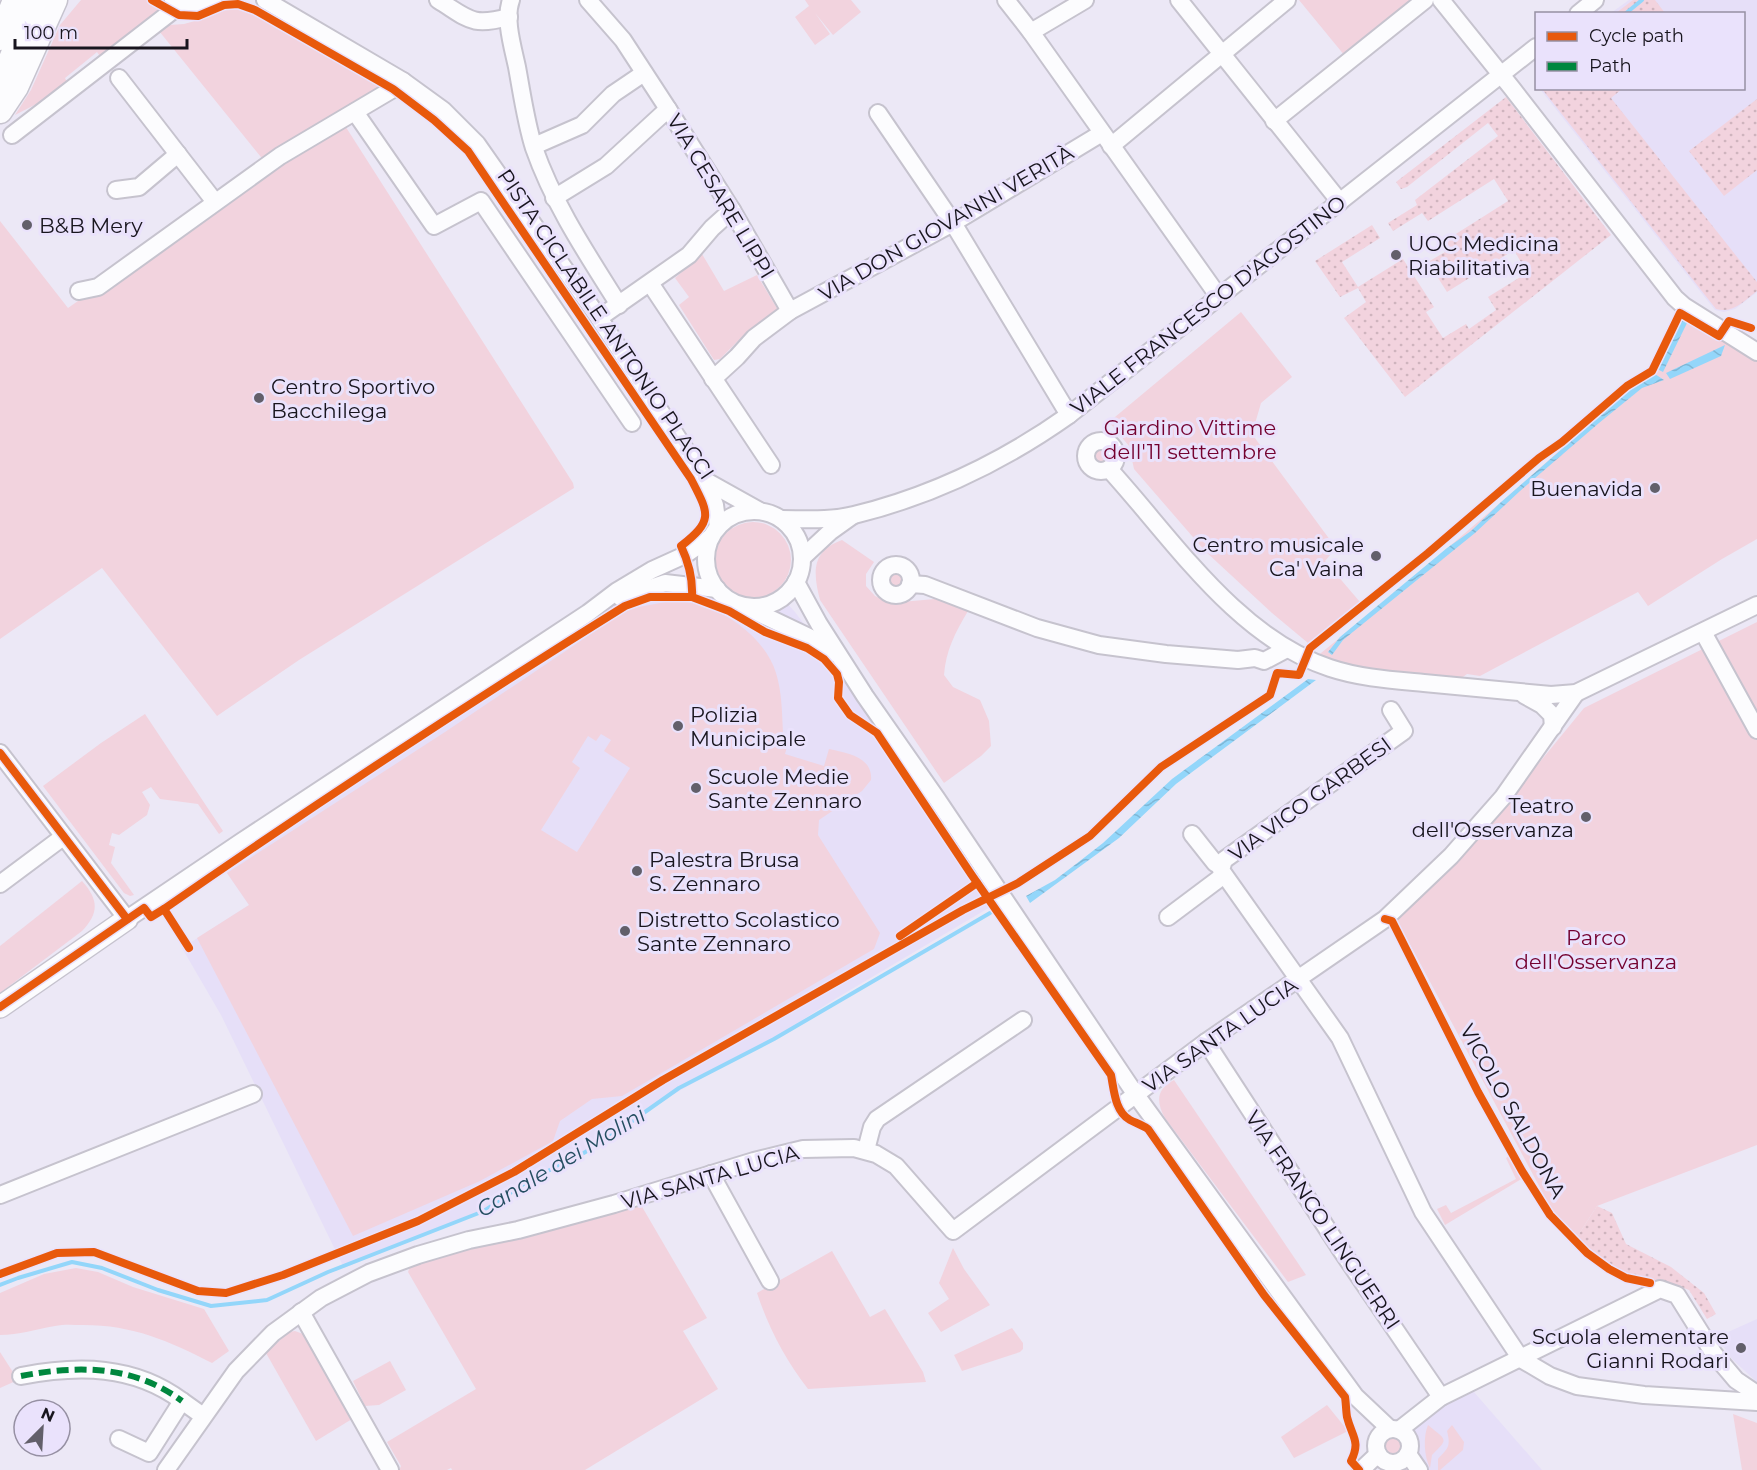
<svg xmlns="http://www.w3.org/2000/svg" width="1757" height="1470" font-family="Montserrat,sans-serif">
  <defs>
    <pattern id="garden-dots" width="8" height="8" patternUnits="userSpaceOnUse" patternTransform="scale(1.5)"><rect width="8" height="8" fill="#f2d3de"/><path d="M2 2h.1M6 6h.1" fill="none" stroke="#cfb4be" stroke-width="1.8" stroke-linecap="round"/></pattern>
    <pattern id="water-waves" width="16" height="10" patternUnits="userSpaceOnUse" patternTransform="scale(1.5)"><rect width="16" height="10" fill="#93d6fa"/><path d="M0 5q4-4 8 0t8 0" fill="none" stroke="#7eb7d6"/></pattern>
  </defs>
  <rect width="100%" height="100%" fill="#ece8f6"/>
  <g fill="#e6dff8">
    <polygon points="1629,0 1757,0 1757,292 1735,309 1724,312 1715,310 1540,89 1744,88 1744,14 1611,13"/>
    <polygon points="754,567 795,612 902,755 997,903 835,999 779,1035 672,1095 623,1129 466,1219 454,1221 344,1268 221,1015 182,948 249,905 227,873 206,865 627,593 679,578"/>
    <polygon points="1757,1319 1757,1382 1732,1359 1717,1337"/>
    <polygon points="1467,1384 1542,1470 1401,1470 1372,1431"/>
  </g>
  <g fill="#f2d3de" fill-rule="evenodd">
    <polygon points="81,0 166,0 168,5 102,59 97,52 65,78 67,82 50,97 15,115 31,90 60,25"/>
    <polygon points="805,0 851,0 861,12 833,35 815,13 830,34 815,45 795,17 809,6"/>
    <polygon points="1299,0 1412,0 1345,56"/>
    <polygon points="244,2 392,87 342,121 573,483 574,488 299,660 217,716 102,568 0,639 0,221 68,308 269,167 155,26 184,24 209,17"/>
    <polygon points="702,254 724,291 757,275 778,310 748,331 720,359 714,360 679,305 689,297 675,278"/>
    <polygon points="1685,309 1757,359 1757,539 1722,559 1648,606 1638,592 1480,676 1467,674 1442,692 1310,662 1407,583 1522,484 1598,416 1648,377"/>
    <polygon points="1241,312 1292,377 1261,403 1252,434 1336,548 1325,561 1360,602 1308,643 1272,613 1205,551 1134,469 1129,446 1109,422"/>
    <circle cx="1101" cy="456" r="9"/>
    <circle cx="753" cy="560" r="38"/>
    <path d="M842 540 874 562 866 574V586L875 596 890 603 935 599 968 611C955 633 946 650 944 675L953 687 980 700 989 721 991 746 981 756 944 783 820 600C813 573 811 551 842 540Z"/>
    <circle cx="895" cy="581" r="11"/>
    <path d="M671 601C683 602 696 602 707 607 736 618 767 643 776 673 782 692 782 713 783 733L790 736 785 754 824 766 829 749C847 753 873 757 871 780L862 791 819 820 818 835 880 933 874 949 622 1096 592 1099 560 1121 553 1141 480 1181 353 1236 197 938 249 905 227 873 445 732 628 609ZM601 734 611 740 604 751 630 768 577 852 541 830 580 768 572 762 588 736 596 741Z"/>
    <polygon points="1757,622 1757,1145 1597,1206 1577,1237 1554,1214 1397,920 1458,862 1584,708"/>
    <polygon points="145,714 223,831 219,834 198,804 160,799 151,787 142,792 150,805 147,815 119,835 112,833 109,845 115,847 111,863 134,895 130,896 124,893 43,786 101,743"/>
    <path d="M82 881C99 900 99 913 82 931L0 993V946Z"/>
    <path d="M1174 1080 1306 1275 1288 1282 1165 1118C1156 1102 1156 1089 1174 1080Z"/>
    <polygon points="1511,1155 1523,1178 1445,1225 1437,1209 1446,1205 1451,1213 1516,1179 1506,1158"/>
    <polygon points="641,1205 707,1318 683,1331 718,1389 585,1470 452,1470 451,1468 447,1470 399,1470 401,1466 387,1442 476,1389 408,1272 412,1262"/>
    <polygon points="953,1248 964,1269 990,1305 941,1332 928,1313 949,1299 939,1283"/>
    <path d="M832 1251 870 1317 885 1309 923 1372 926 1382 808 1389C785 1359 769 1329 757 1293Z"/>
    <path d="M76 1268 98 1272 133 1287 204 1309 229 1351 212 1363C169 1341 133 1325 83 1325 74 1325 64 1324 55 1326 36 1329 19 1335 0 1335V1293L44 1274Z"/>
    <polygon points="1012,1328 1023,1343 1023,1349 1020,1352 962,1371 954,1355"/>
    <polygon points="295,1331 303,1334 352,1419 316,1441 266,1353 289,1332"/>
    <polygon points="0,1352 18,1380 0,1388"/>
    <polygon points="390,1361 406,1390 379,1405 365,1406 353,1381"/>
    <polygon points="1327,1405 1348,1431 1294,1458 1281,1437"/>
    <polygon points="1733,1414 1757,1423 1757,1470 1742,1470"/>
    <path d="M1428 1425C1447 1441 1449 1438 1432 1455L1430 1468C1424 1456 1423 1437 1428 1425Z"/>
    <path d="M1452 1425 1464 1442 1463 1450 1440 1470H1438V1459C1448 1448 1451 1447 1447 1431Z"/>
    <circle cx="1393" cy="1446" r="10"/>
  </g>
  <g fill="url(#garden-dots)">
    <polygon points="1633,0 1655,0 1665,13 1616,13"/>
    <path d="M1542 89H1622L1611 98 1757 282V291C1744 301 1733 314 1716 309Z"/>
    <polygon points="1506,97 1611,235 1405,397 1344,318 1366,302 1358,288 1340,297 1315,261 1372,225 1380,238 1342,262 1358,287 1403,259 1434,307 1426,312 1443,338 1466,324 1469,329 1496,310 1488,297 1527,273 1514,250 1447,292 1428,262 1445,252 1440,244 1508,201 1494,179 1428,221 1422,213 1393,231 1388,223 1417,205 1415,200 1498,136 1488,123 1407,187 1401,189 1396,182"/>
    <polygon points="1757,99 1757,170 1724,196 1689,151"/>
    <polygon points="1597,1206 1612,1213 1626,1244 1671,1267 1704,1293 1716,1314 1707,1319 1689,1290 1665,1281 1658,1280 1646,1282 1611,1266 1589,1250 1577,1237"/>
  </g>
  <g fill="url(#water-waves)">
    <polygon points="1682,317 1688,321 1663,372 1657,369"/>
    <polygon points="1725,345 1721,356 1670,379 1666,373"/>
    <polygon points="1655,374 1664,380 1642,388 1599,423 1520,491 1475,533 1343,640 1332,655 1328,652 1340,637 1447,548 1471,531 1500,503 1632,388"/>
    <polygon points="1308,679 1316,680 1176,784 1119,838 1030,903 1026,896 1055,880 1076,864 1103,843 1172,779"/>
  </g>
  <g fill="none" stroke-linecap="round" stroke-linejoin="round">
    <g stroke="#93d6fa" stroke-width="4">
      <polyline points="1625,14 1642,0"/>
      <polyline points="0,1285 18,1278 72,1262 102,1268 158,1290 211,1306 267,1300 328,1272 484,1211 531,1179 575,1158 601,1143 679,1088 774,1039 990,913"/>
    </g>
    <defs>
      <g id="minor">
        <path d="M173 0C187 10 200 10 213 0"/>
        <polyline points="265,0 403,81 443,110 477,144 599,318 706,481 715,505 718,527"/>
        <path d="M438 0C469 19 471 27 509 17"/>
        <path d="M511 0C504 19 513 48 517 67 522 94 526 123 534 148 554 205 587 254 619 305"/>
        <polyline points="588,0 623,40 668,109 732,210 790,311"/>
        <polyline points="1006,0 1031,32 1219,297"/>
        <polyline points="1179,0 1340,202"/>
        <polyline points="1441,0 1511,87 1675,298 1684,306 1757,352"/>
        <polyline points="1578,14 1595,0"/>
        <polyline points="1031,32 1085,0"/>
        <polyline points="119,78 215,202"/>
        <polyline points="355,112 434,226 481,201 632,423"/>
        <polyline points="878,113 953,223 1069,415"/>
        <polyline points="1274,121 1425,0"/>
        <polyline points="12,135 180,5"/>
        <polyline points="534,146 582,125 613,94 644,73"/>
        <polyline points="1111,146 1287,0"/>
        <polyline points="116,190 139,187 178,154"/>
        <polyline points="554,198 606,166 668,109"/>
        <polyline points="650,283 771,465"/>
        <polyline points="79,291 98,287 280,156 393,89 403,81"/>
        <polyline points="599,318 689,255 712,228 732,210"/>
        <polyline points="713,379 737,357 754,338 790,311 953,223 1102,133"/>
        <circle cx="1101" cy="456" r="15"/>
        <path d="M1109 469C1173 539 1236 637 1330 668 1360 678 1392 680 1424 683 1466 687 1509 691 1551 695L1576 693 1757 605"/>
        <polyline points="706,481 758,510"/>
        <circle cx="754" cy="559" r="48"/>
        <path d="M781 519C805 519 830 521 854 515 932 496 1004 461 1069 415L1536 47"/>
        <polyline points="802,558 831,531 852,516"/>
        <circle cx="896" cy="580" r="15"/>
        <polyline points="796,582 819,624 865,696 937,799 1136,1095 1355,1396 1390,1429"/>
        <polyline points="910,584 925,585 1037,628 1099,645 1166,654 1238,660 1255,658 1264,661 1287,649"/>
        <polyline points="621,598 665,583 717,589"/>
        <polyline points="748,608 811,638 833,653"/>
        <polyline points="1703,632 1757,730"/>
        <polyline points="1524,695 1542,705 1552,715 1553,727"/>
        <polyline points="1391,710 1404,731 1224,860 1221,870 1340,1038 1423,1212 1521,1359 1550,1376 1577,1386 1644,1395 1757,1402"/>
        <polyline points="0,753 127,919 241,842 588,613 617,591 652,570 685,555 711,537"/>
        <polyline points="1192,834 1215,863 1221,866"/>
        <polyline points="0,884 63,837"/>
        <polyline points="1168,917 1224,875"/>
        <polyline points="1206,1042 1341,1250 1441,1397"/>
        <polyline points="866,1150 872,1127 877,1119 1023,1020"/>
        <polyline points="711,1174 770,1281"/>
        <polyline points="0,1195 253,1094"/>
        <polyline points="301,1312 390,1470"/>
        <path d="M21 1376C78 1365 134 1365 182 1401"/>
        <circle cx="1393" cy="1446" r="17"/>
        <polyline points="1399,1430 1441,1397 1660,1289 1677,1295 1714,1354 1736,1380 1757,1394"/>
        <polyline points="119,1439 149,1453 182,1401 203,1416"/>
        <polyline points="1408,1454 1419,1470"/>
        <polyline points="166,1470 236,1371 273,1333 321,1298 369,1273 418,1255 469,1240 518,1230 614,1204 754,1161 803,1149 854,1148 876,1154 896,1166 953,1231 1206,1042 1385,919 1451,856 1503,797 1576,693"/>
        <polyline points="1361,1470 1378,1454"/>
      </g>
      <polyline id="major" points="0,1007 127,919"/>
      <g id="highway">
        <polyline points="0,38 15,0"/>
        <polyline points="0,78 11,59 35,0"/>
        <polyline points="0,111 16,87 55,0"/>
      </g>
    </defs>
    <use href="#minor" stroke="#c6c3ce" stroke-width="20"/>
    <use href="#major" stroke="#c6c3ce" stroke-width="24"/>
    <use href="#highway" stroke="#c6c3ce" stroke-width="27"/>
    <use href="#minor" stroke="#fcfcfe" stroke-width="16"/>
    <use href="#major" stroke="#fcfcfe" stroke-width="21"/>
    <use href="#highway" stroke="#fcfcfe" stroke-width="24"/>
    <path stroke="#00873e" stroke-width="6" stroke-dasharray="12 6" stroke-linecap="butt" d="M21 1376C78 1365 134 1365 182 1401"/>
    <defs>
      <g id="cycleway">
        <path d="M152 0 179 15 198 16 224 5 238 4 255 10 393 89 434 120 468 151 691 479C709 514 714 520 681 546 688 561 693 579 692 597"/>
        <polyline points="0,753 127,919"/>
        <polyline points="1385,919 1392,921 1478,1092 1522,1171 1550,1215 1587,1253 1609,1269 1626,1278 1650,1283"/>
        <polyline points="900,936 977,883"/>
        <path d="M189 948 164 909C315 804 469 703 625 606L650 597H692L729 611 765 632 807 648 824 659 837 674 839 682 838 698 850 715 877 733 971 874 1111 1075C1114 1090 1115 1112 1130 1120 1136 1123 1142 1125 1148 1129L1264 1295 1345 1397C1346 1403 1346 1411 1347 1417 1352 1437 1361 1441 1351 1461L1359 1470"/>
        <polyline points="0,1007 144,908 151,917 164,909"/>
        <polyline points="0,1274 57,1253 94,1252 198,1291 226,1293 283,1275 418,1221 514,1172 663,1080 963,910 1018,883 1090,836 1161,767 1270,695 1277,673 1299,675 1310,648 1428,553 1539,458 1562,442 1627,386 1652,371 1680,313 1719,336 1729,321 1751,328"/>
      </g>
    </defs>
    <use href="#cycleway" stroke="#eae2fc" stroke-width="11"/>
    <use href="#cycleway" stroke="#e8590c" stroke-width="8"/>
  </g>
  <g fill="#625f6a" stroke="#eae2fc" stroke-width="2">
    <circle cx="27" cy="225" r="6"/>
    <circle cx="1396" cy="255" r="6"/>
    <circle cx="259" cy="398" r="6"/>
    <circle cx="1655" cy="488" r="6"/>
    <circle cx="1376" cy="556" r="6"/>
    <circle cx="678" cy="726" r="6"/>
    <circle cx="696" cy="788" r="6"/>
    <circle cx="1586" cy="817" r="6"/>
    <circle cx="637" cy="871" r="6"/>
    <circle cx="625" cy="931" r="6"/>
    <circle cx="1741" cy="1348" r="6"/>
  </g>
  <g text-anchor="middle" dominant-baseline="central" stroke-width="6" stroke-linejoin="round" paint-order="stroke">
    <g font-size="21" fill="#18151e" stroke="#eae2fc">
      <text transform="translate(721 196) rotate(59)">VIA CESARE LIPPI</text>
      <text transform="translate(946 223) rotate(-30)">VIA DON GIOVANNI VERITÀ</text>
      <text transform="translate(1208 305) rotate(-38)">VIALE FRANCESCO D'AGOSTINO</text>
      <text transform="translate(606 324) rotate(56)">PISTA CICLABILE ANTONIO PLACCI</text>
      <text transform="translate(1310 799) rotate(-36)">VIA VICO GARBESI</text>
      <text transform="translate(1220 1035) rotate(-35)">VIA SANTA LUCIA</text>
      <text transform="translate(1513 1111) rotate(61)">VICOLO SALDONA</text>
      <text transform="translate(710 1177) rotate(-16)">VIA SANTA LUCIA</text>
      <text transform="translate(1323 1220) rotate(56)">VIA FRANCO LINGUERRI</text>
    </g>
    <g font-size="21" fill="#18151e" stroke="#eae2fc" text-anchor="start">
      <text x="39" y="225">B&amp;B Mery</text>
      <text x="1408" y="243">UOC Medicina<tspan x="1408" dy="24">Riabilitativa</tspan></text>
      <text x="271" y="386">Centro Sportivo<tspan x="271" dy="24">Bacchilega</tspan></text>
      <text x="1643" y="488" text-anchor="end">Buenavida</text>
      <text x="1364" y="544" text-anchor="end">Centro musicale<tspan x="1364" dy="24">Ca' Vaina</tspan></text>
      <text x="690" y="714">Polizia<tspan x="690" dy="24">Municipale</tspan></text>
      <text x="708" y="776">Scuole Medie<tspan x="708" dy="24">Sante Zennaro</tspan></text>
      <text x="1574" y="805" text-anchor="end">Teatro<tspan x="1574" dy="24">dell'Osservanza</tspan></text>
      <text x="649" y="859">Palestra Brusa<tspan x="649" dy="24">S. Zennaro</tspan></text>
      <text x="637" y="919">Distretto Scolastico<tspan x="637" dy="24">Sante Zennaro</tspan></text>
      <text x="1729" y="1336" text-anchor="end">Scuola elementare<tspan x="1729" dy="24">Gianni Rodari</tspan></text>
    </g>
    <g font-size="21" fill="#740230" stroke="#eae2fc">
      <text x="1190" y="427">Giardino Vittime<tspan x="1190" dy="24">dell'11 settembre</tspan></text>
      <text x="1596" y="937">Parco<tspan x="1596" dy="24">dell'Osservanza</tspan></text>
    </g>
    <g font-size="22" font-style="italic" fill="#254e62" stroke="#eae2fc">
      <text transform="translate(561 1162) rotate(-31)">Canale dei Molini</text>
    </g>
  </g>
  <rect x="1535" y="12" width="210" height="78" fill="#eae2fc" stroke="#9690a3" stroke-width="1.5"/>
  <rect x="1547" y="32" width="30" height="9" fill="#e8590c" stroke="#9690a3" stroke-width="1.5"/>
  <text x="1589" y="42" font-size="18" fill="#18151e">Cycle path</text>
  <rect x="1547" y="62" width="30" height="9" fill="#00873e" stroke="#9690a3" stroke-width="1.5"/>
  <text x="1589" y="72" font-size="18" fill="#18151e">Path</text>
  <g transform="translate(42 1428) rotate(24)"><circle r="28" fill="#eae2fc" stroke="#9690a3" stroke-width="1.5"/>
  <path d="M0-4.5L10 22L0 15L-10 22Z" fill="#625f6a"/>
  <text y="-9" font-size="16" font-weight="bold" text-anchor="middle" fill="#18151e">N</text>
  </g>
  <path d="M15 39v9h172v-9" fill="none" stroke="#18151e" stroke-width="3"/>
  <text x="24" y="39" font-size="18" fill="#18151e" stroke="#eae2fc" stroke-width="4.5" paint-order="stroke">100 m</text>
</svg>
